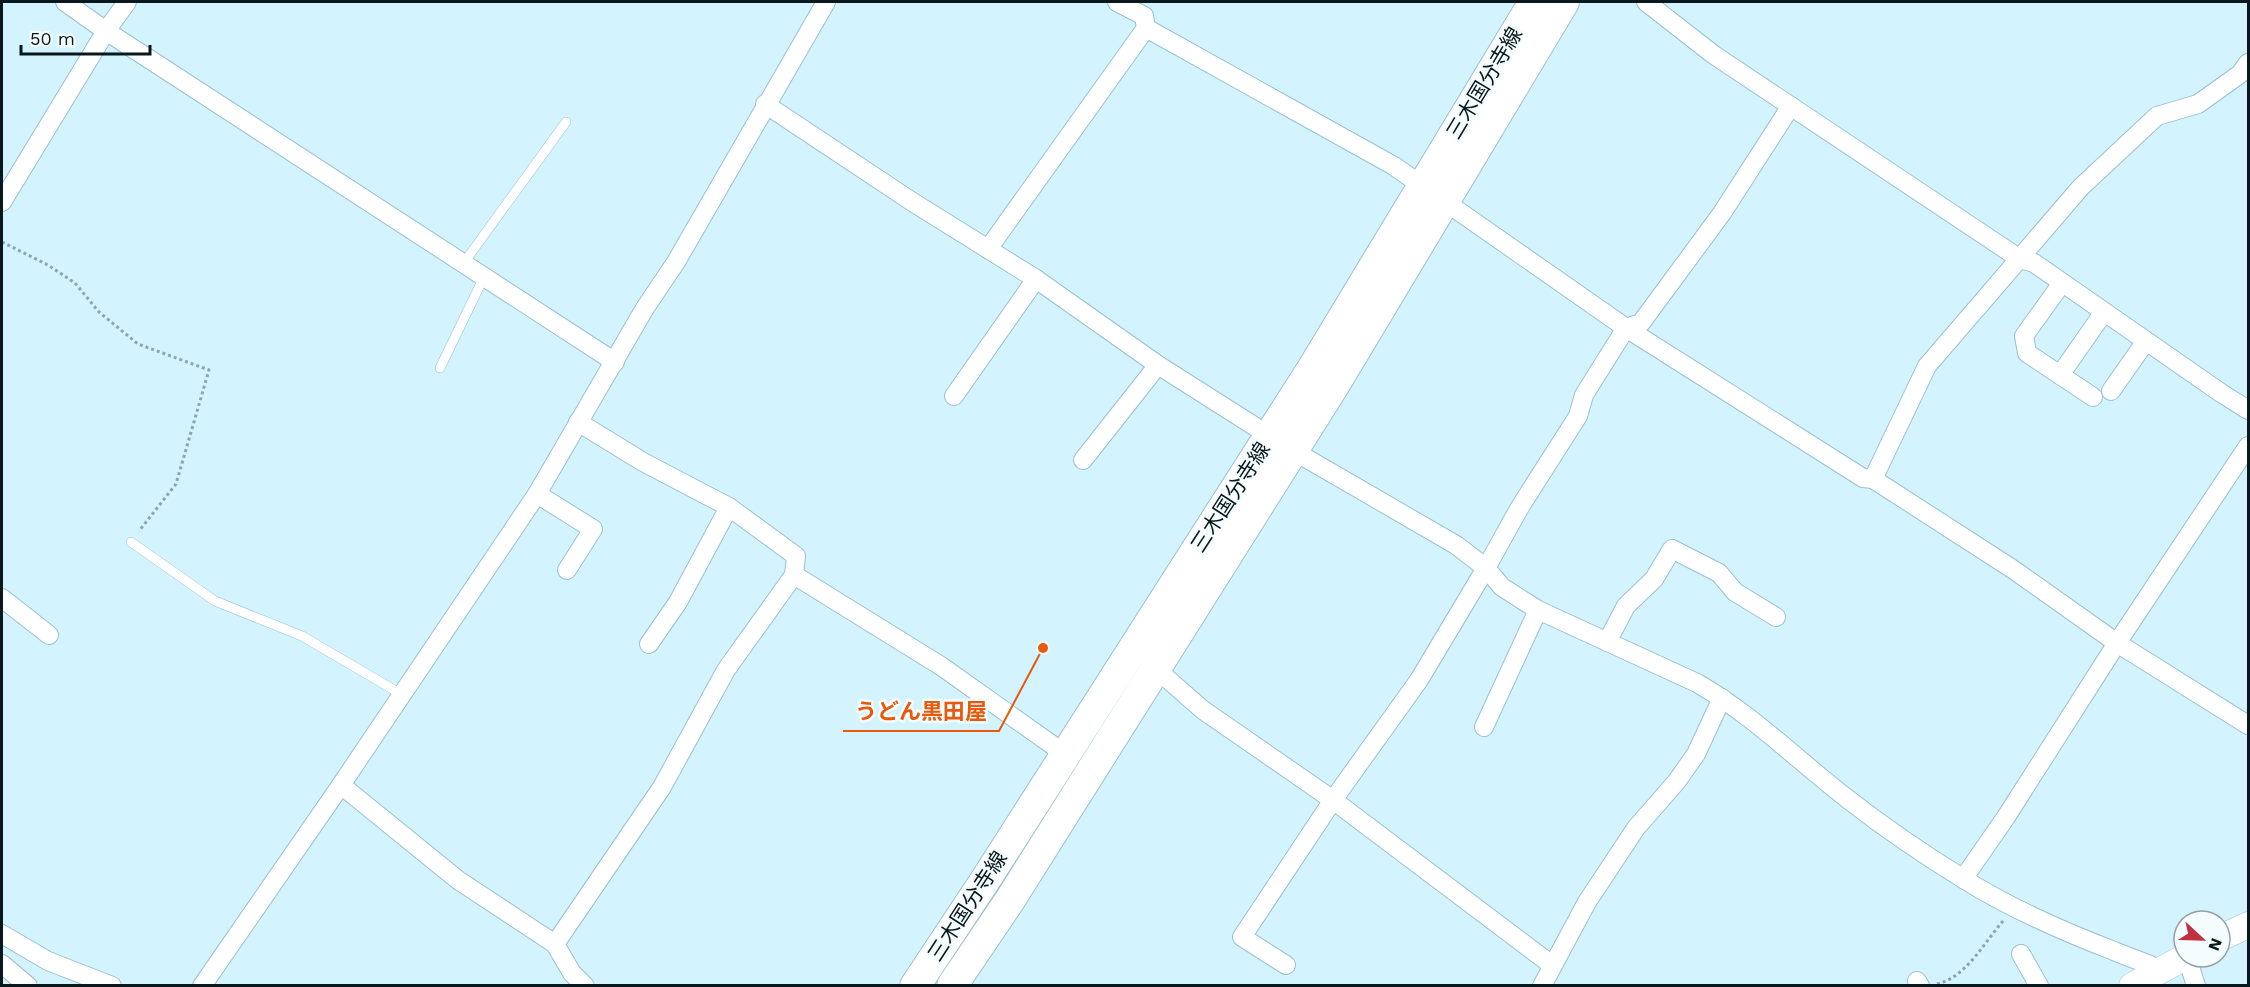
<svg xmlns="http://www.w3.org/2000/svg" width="2250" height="987" font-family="'Work Sans','Noto Sans JP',sans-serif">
  <rect width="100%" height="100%" fill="#d3f3fe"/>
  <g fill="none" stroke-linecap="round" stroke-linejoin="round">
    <defs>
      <g id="service">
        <polyline points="463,264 566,122"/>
        <polyline points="440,368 484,277"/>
        <polyline points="131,542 215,601 302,636 401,694"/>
      </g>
      <g id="minor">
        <polyline points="65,2 106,31 615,362"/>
        <polyline points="1117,2 1144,16 1146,28"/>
        <polyline points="1646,2 1714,55 2020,259 2034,263 2221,393 2248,410"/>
        <path d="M765 104 911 201 1036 279 1158 365 1292 450 1456 545 1486 568 1502 587 1538 610 1697 683C1753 715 1798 761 1849 800 1885 828 1923 854 1962 878 2009 908 2062 931 2114 951 2130 958 2145 962 2161 970"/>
        <polyline points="2,202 106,31 127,2"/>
        <polyline points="988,249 1146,28 1394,166 1626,328 1863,478 1873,479 2014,570 2117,643 2248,725"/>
        <polyline points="2062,283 2024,336 2027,353 2093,397"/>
        <polyline points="2060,375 2104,312"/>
        <polyline points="2111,391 2146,341"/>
        <polyline points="954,396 1036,279"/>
        <polyline points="578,422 643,462 729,507 796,556 794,575 726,670 662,787 555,944 572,973 585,986"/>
        <polyline points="1083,460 1158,365"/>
        <polyline points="1873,479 1927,366 2081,187 2157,116 2198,104 2240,74 2248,63"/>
        <polyline points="537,494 593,529 567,570"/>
        <polyline points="794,575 941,666 1065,754"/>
        <polyline points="2,598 49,635"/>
        <polyline points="1607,642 1626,606 1654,579 1672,549 1719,573 1735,592 1776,617"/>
        <polyline points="649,644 678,602 729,507"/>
        <polyline points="1155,668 1203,710 1333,800 1552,965"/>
        <polyline points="1484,727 1538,610"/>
        <polyline points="341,785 458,880 555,944"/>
        <polyline points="1963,879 2006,817 2117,643 2248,446"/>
        <polyline points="2,934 48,961 112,986"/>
        <polyline points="2021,954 2039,986"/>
        <polyline points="2187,957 2196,986"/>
        <polyline points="2,964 28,986"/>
        <polyline points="1286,965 1242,937 1333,800 1419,680 1486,568 1520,507 1578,416 1584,395 1626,328 1641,323 1722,213 1791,106"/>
        <polyline points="1917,981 1920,986"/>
        <polyline points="202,986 341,785 537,494 645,308 676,262 826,2"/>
        <polyline points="1542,986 1587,902 1636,828 1677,781 1696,754 1722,698"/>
      </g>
      <g id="secondary">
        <polyline points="2220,938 2248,925"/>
        <polyline points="2132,986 2185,957"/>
      </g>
      <g id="primary">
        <polyline points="915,986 986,879 1312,369 1534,2"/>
        <polyline points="952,986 1010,900 1335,384 1564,2"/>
      </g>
    </defs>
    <use href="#service" stroke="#9ac1ce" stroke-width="10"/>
    <use href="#minor" stroke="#9ac1ce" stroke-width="20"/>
    <use href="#secondary" stroke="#9ac1ce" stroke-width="27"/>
    <use href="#primary" stroke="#9ac1ce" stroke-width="32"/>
    <g stroke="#8ca6ae" stroke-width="3" stroke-dasharray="3 3" stroke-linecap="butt">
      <polyline points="2,242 48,265 75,283 99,312 138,344 209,370 176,484 139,531"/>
      <path d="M1937 984C1967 977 1984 942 2004 920"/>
    </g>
    <use href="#service" stroke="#fff" stroke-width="9"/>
    <use href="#minor" stroke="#fff" stroke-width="18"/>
    <use href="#secondary" stroke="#fff" stroke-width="26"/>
    <use href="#primary" stroke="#fff" stroke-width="30"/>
  </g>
  <g text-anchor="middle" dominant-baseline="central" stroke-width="5" stroke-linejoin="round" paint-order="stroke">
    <g font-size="21" fill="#09181c" stroke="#f4fcfe">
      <text transform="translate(1484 83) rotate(-59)">三木国分寺線</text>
      <text transform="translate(1230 497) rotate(-57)">三木国分寺線</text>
      <text transform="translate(967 906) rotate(-57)">三木国分寺線</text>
    </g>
  </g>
  <path fill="none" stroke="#e8590c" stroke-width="2" d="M1043 648L999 731H843"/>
  <circle fill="#e8590c" stroke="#f4fcfe" stroke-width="2" cx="1043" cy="648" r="6"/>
  <g font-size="22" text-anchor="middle" font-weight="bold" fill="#e8590c" stroke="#f4fcfe" stroke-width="5" stroke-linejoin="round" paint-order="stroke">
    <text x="921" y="719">うどん黒田屋</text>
  </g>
  <rect width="2250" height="987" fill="none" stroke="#09181c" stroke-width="6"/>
  <g transform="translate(2202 939) rotate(112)"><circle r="28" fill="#f4fcfe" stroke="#96a1a4" stroke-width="1.5"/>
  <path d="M0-4.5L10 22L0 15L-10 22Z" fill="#c03040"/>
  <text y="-9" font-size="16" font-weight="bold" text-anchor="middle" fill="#09181c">N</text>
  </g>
  <path d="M21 45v9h129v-9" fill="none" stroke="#09181c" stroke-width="3"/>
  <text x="30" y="45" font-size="18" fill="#09181c" stroke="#f4fcfe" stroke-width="4.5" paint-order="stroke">50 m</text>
</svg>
